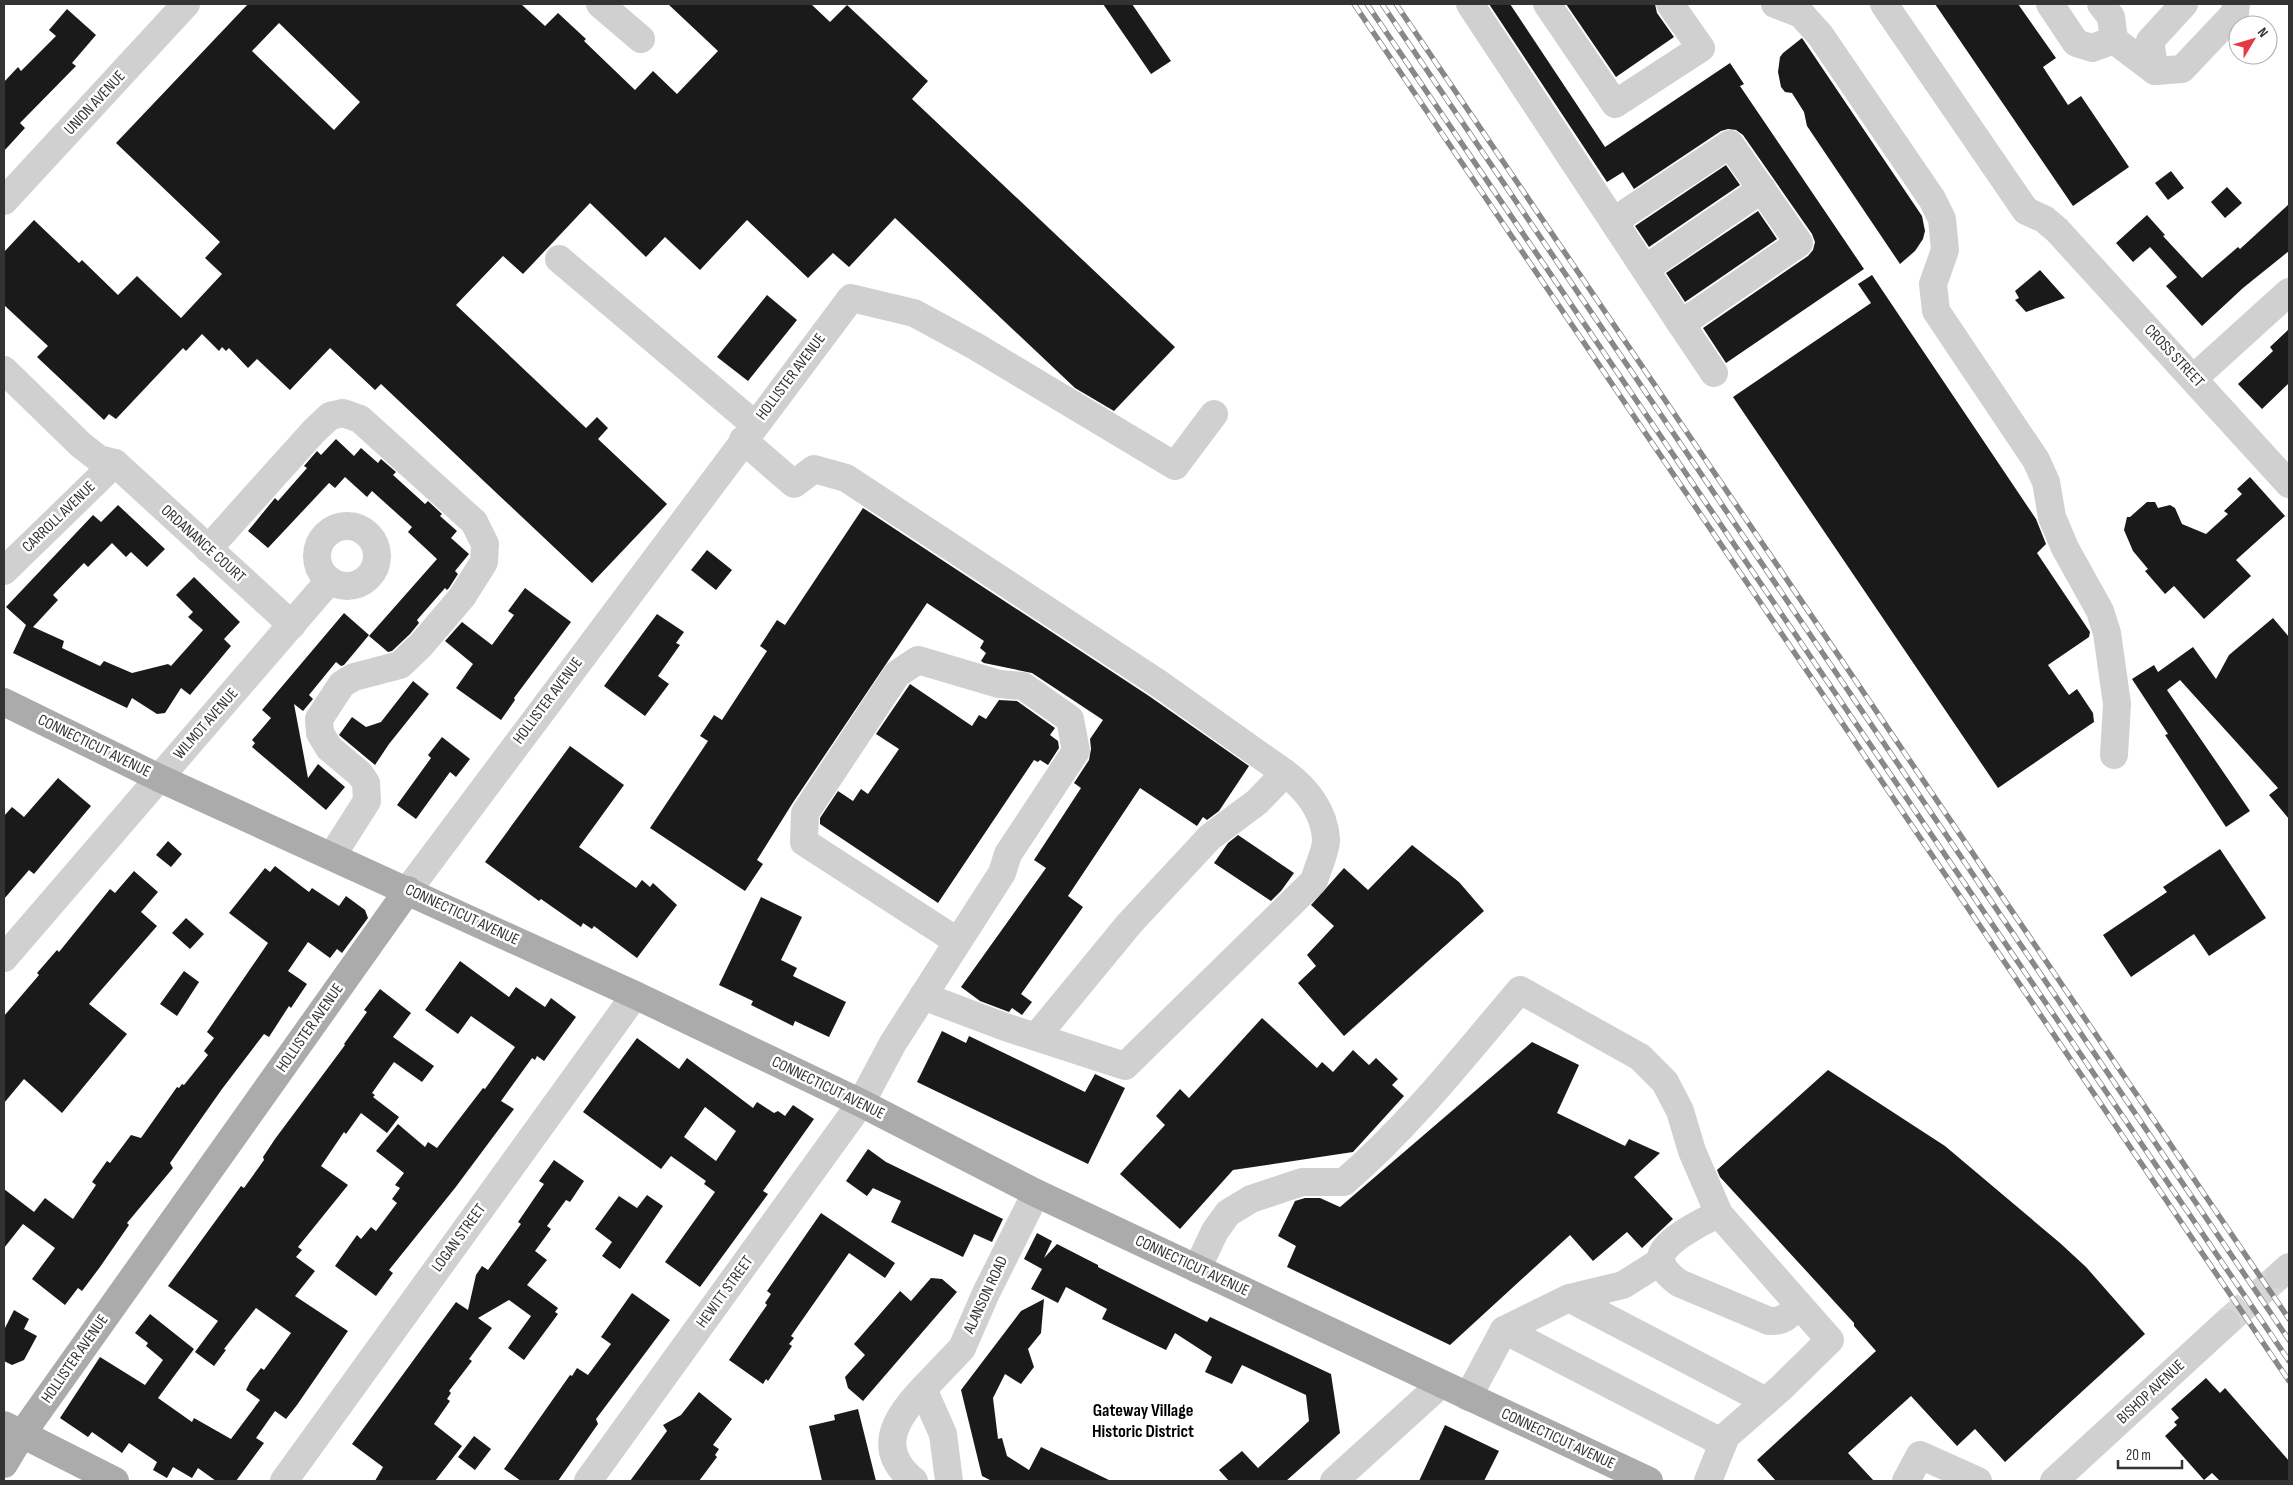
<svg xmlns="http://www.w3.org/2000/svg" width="2293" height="1485" font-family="'Sofia Sans Condensed',sans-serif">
  <rect width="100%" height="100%" fill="#fff"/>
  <g fill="#1a1a1a" fill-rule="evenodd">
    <path d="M248 4H521L545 26 558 13 586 39 584 41 635 90 653 71 677 94 718 51 668 4H811L830 22 847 5 928 81 912 99 1175 347 1114 411 1075 388 895 218 849 267 833 253 808 278 747 220 700 270 665 237 646 257 590 203 523 274 503 256 456 305 586 428 597 417 608 428 598 439 667 504 592 583 381 384 375 390 330 348 290 390 257 359 248 368 229 348 226 351 222 347 219 351 202 334 186 351 183 348 116 419 109 414 104 420 37 357 48 346 4 305V252L34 220 79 263 82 260 118 295 137 276 181 318 222 274 205 258 220 242 116 143ZM279 23 360 102 334 130 252 51Z"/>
    <polygon points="1103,4 1132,4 1171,61 1151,74"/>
    <polygon points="1489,4 1510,4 1605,147 1730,63 1744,84 1740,86 1864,269 1726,363 1703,328 1808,256 1813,250 1815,242 1812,234 1743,135 1736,130 1728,129 1721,131 1634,189 1623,172 1607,182"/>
    <polygon points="1566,4 1655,4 1657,13 1674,37 1616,77"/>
    <polygon points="1935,4 2018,4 2056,58 2043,67 2068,105 2081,96 2129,167 2073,206"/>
    <polygon points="67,9 96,35 72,63 76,66 20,123 25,128 4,151 4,82 18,67 21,71 56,36 49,30"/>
    <polygon points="1802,38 1922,216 1925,231 1923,239 1915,251 1900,264 1807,126 1804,112 1792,93 1785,92 1781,87 1778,72 1780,57 1783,53"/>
    <polygon points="1726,165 1740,185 1649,247 1635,226"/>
    <polygon points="2171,171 2184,188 2168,200 2155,183"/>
    <polygon points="2227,187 2242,203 2225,218 2211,202"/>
    <polygon points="2289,204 2289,251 2243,288 2202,326 2166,286 2177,277 2150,247 2133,262 2116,243 2147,215 2165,235 2163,236 2202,278 2238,247 2240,249"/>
    <polygon points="1758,211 1777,239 1685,302 1666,273"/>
    <polygon points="2040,270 2065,298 2026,312 2015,300 2019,298 2015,291"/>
    <polygon points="1872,275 2036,519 2046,544 2037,553 2090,632 2089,637 2048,665 2069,695 2077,689 2093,713 2094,722 1998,788 1733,397 1871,303 1858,284"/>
    <polygon points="767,295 797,320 748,381 717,357"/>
    <polygon points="2289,329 2289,383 2262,409 2238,384 2273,351 2270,347"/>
    <polygon points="336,439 354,456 361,448 378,463 381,459 396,472 393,475 425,504 428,501 442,514 440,516 457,531 451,538 469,554 455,571 458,574 449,588 447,590 445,588 417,620 419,623 410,634 392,651 388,652 369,636 437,559 408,532 412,527 372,491 367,497 345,477 335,488 329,483 268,548 248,531 275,498 278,501 307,468 304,466 317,451 321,455"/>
    <polygon points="2250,477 2285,516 2236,560 2251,576 2204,619 2174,586 2165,594 2145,571 2148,569 2133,551 2124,530 2127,517 2130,517 2147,502 2155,502 2158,508 2170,505 2175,508 2182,524 2206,534 2228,514 2224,511 2242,494 2237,489"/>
    <polygon points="118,505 165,549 147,567 131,552 126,557 112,543 88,567 84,563 53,595 58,600 33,627 64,641 62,648 100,666 104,661 132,673 168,664 171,666 203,630 188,617 193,612 176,595 194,577 240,622 224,639 231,646 190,695 181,688 165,713 157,714 132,698 127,708 13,653 26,625 6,607 93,515 101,522"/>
    <polygon points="863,508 1149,696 1249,766 1219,811 1207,820 1203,817 1197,826 1140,788 1068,896 1083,907 1021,994 1032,1002 1022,1015 1012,1008 1009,1012 980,1001 961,987 1046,868 1034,860 1081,788 1074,783 1089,760 1091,749 1090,739 1103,720 1032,673 984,663 981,661 986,653 980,648 984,641 927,603 792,804 757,860 763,864 745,891 650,828 708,741 700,736 714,715 722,720 767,651 760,646 777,620 785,625"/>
    <polygon points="707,550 732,570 716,590 691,570"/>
    <polygon points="525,588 571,622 514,698 515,700 501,720 456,688 473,664 445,641 462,622 492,645 514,615 508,611"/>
    <polygon points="344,613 369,635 344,665 341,666 336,662 309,695 313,699 303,711 294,704 308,778 318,764 345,787 326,810 252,747 255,743 252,740 271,718 262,710"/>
    <polygon points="657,614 684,632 676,643 680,645 658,676 669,684 645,716 604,686"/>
    <polygon points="2273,618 2289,637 2289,819 2269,795 2278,788 2180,680 2167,690 2250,811 2226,827 2165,735 2168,734 2132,679 2154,665 2158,672 2193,647 2216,679 2229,655"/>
    <polygon points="413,681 429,694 389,744 375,765 339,735 352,717 366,727 381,722"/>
    <polygon points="910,684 972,726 979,715 986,719 999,700 1017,701 1055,728 1050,735 1058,741 1059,748 1048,765 1040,760 1038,762 1034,760 938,903 820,824 820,818 838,791 853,801 861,789 868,794 899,749 876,734"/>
    <polygon points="442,737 470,759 456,777 450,772 416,819 397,805 431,758 428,755"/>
    <polygon points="570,746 624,785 579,847 636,888 642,880 650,887 653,883 677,905 637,958 594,926 592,929 583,923 581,927 541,899 539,901 485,862"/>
    <polygon points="58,778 91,806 34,874 29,870 4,899 4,816 12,807 24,817"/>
    <polygon points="1238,835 1294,873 1281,891 1271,901 1214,863 1228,843"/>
    <polygon points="168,841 182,854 171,867 156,855"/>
    <polygon points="1412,845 1459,882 1484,911 1344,1036 1298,983 1316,966 1307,955 1334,926 1311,905 1344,868 1368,890"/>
    <polygon points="2220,849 2266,918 2209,956 2194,934 2131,977 2103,935 2167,892 2163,887"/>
    <polygon points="275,866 309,892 312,888 339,906 346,896 365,910 368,918 342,953 337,949 330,958 308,942 288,971 307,984 291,1008 289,1006 269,1037 264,1034 222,1089 170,1163 173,1168 127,1223 129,1225 100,1267 82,1291 78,1288 65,1305 32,1279 55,1248 23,1224 4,1248 4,1189 34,1212 45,1198 73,1219 96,1185 92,1182 107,1161 110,1163 131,1135 141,1138 177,1087 179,1088 182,1084 184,1085 208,1055 204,1051 214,1038 207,1032 268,943 229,913 265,868 270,872"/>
    <polygon points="134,871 158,892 141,912 157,926 89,1004 127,1034 62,1113 24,1079 4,1103 4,1016 39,975 37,973 57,950 59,952 110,889 115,893"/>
    <polygon points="761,897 802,917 781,960 797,968 793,976 846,1002 829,1037 795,1021 793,1026 751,1005 753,1001 719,985"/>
    <polygon points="186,918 204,934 190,949 172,933"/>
    <polygon points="460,961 509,997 516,987 545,1007 551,998 576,1017 544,1061 537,1056 535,1060 532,1058 501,1101 514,1109 455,1188 389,1270 393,1273 376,1296 335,1266 357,1235 361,1239 371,1227 376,1231 397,1203 392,1199 400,1188 395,1185 404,1173 376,1151 398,1124 425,1147 428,1142 437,1148 483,1088 485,1089 515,1047 471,1016 458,1034 425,1010"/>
    <polygon points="184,971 199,982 177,1016 160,1004"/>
    <polygon points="380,989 411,1013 393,1037 434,1066 422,1082 394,1062 372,1093 375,1095 373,1097 399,1117 387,1133 361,1113 346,1134 344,1132 321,1166 348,1185 298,1247 302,1250 296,1257 315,1271 295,1296 348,1331 297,1405 286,1419 275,1411 256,1438 264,1443 236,1481 216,1481 198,1468 192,1478 173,1467 167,1478 153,1470 157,1462 129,1443 122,1453 92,1432 88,1437 60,1418 100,1357 145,1385 163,1360 146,1346 148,1343 135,1333 150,1314 194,1349 158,1398 192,1422 194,1418 231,1439 260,1400 246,1390 250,1382 261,1368 264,1370 291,1333 256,1308 224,1349 226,1350 214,1366 195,1352 218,1321 168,1286 241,1186 244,1188 264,1160 263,1157 275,1139 345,1045 344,1044 367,1012 364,1010"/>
    <polygon points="1262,1018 1317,1068 1322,1062 1333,1072 1353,1050 1369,1065 1376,1058 1398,1079 1392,1085 1404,1096 1353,1152 1233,1170 1180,1229 1120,1174 1165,1125 1156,1116 1180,1089 1189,1098"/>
    <polygon points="942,1031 966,1043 969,1036 1085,1092 1095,1074 1125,1088 1088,1164 917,1082"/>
    <path d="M637 1038 679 1069 687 1058 753 1108 757 1102 774 1113 778 1111 785 1116 793 1105 814 1119 763 1191 768 1194 700 1287 665 1262 715 1192 704 1184 706 1181 671 1156 661 1169 583 1112ZM705 1107 736 1131 716 1161 684 1137Z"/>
    <polygon points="1532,1042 1579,1065 1557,1113 1625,1146 1629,1139 1660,1153 1634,1177 1673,1219 1642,1248 1627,1232 1593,1261 1570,1235 1450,1345 1287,1267 1296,1246 1278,1236 1295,1201 1305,1198 1320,1198 1340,1207"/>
    <polygon points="1828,1070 1945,1146 2060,1243 2086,1267 2145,1334 2005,1462 1975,1429 1957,1446 1911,1396 1848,1453 1874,1481 1776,1481 1757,1460 1876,1351 1854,1326 1854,1323 1720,1177 1717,1170"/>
    <polygon points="868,1149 886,1162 1003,1219 992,1242 974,1234 963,1257 891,1222 901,1201 873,1188 867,1196 846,1181"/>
    <polygon points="554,1160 584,1181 570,1202 566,1200 547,1226 551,1229 535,1251 547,1260 527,1285 558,1308 555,1312 558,1314 524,1360 508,1348 531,1316 509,1300 478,1318 492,1328 469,1359 472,1361 449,1391 451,1393 447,1399 450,1401 434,1424 462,1446 435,1481 375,1481 383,1467 352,1444 456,1302 468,1310 476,1275 482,1266 488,1270 521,1224 518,1222 544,1184 539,1181"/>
    <polygon points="647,1195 663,1206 620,1269 602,1256 612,1242 595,1229 619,1196 637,1208"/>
    <polygon points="821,1213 895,1263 885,1278 849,1253 791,1336 794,1338 789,1344 792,1346 768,1381 766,1379 763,1384 729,1360 767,1305 765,1303 771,1294 767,1291"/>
    <polygon points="1037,1233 1052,1241 1044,1258 1057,1244 1098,1265 1098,1267 1207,1322 1210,1317 1331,1374 1340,1433 1286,1481 1229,1481 1219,1470 1242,1451 1258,1468 1309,1421 1306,1395 1242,1365 1232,1384 1205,1372 1212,1357 1175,1333 1166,1350 1102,1319 1107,1309 1066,1287 1058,1303 1031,1289 1042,1269 1024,1259"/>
    <polygon points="931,1278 942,1279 957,1292 863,1401 848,1388 845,1377 865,1355 854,1344 900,1291 911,1301"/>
    <polygon points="632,1293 670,1320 596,1419 598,1424 558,1481 521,1481 504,1469 570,1375 572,1376 577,1368 588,1375 611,1344 601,1337"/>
    <polygon points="1044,1299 1041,1333 1028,1349 1034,1367 1021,1384 1005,1374 993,1398 998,1439 1002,1438 1007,1456 1029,1470 1041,1447 1111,1481 992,1481 982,1476 961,1390 1021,1311"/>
    <polygon points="14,1310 29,1319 24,1329 37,1336 24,1360 12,1365 4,1361 4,1330"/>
    <polygon points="2206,1378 2220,1393 2225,1388 2289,1461 2289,1481 2220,1481 2212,1473 2204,1480 2165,1436 2177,1425 2174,1422 2179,1418 2171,1409"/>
    <polygon points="699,1392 732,1419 713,1445 719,1449 715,1455 717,1457 699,1481 630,1481 667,1431 663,1425 681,1415"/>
    <polygon points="858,1409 876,1481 822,1481 809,1426 835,1420 834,1415"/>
    <polygon points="1445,1425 1499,1451 1484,1481 1419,1481"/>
    <polygon points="474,1436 491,1449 475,1470 458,1457"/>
  </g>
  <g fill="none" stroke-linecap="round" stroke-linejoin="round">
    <polyline stroke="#d6d6d6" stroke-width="28" stroke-dasharray="28 14" stroke-linecap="butt" points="2226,1323 2280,1275"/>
    <g stroke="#d0d0d0" stroke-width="28">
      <polyline points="600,4 641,39"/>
      <path d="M1470 4C1541 110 1611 217 1681 324L1799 243 1730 144 1614 221"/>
      <polyline points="1547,4 1615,104 1701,48 1670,4"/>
      <polyline points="1775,4 1801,14 1820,35 1932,199 1942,219 1945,250 1933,284 1936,311 2036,460 2046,482 2052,517 2065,548 2100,611 2107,633 2117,704 2114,755"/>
      <polyline points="1884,4 2026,211 2044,219 2057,230 2289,484"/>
      <polyline points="2050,4 2076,43 2092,48 2114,40"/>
      <polyline points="2101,4 2111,17 2114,40 2155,71 2182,69 2235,13 2236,4"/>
      <polyline points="2155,71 2150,41 2184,4"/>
      <polyline points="4,201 186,4"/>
      <polyline points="559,259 755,425"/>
      <polyline points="1645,269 1762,189"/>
      <polyline points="1681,324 1714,373"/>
      <polyline points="4,370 81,445 99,459 115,463 292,625"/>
      <polyline points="2194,378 2289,292"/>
      <path d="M743 440 794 484 814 469 846 478 1158 683 1285 773C1306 788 1325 812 1326 840 1326 852 1317 869 1314 881L1125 1066 1005 1027 923 996"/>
      <circle cx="347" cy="556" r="30"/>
      <polyline points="208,549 314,431 330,416 343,413 360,419 474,522 485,544 484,562 462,597 421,645 400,665 354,677 342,684 319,719 320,733 329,748 360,774 366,783 367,801 332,856"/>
      <polyline points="4,571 115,463"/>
      <polyline points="408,890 851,298 914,313 975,346 1175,466 1214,414"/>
      <polyline points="4,958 329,581"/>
      <polyline points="1036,1037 1129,924 1210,837 1257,802 1285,773"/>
      <path d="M1719 1214C1705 1220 1661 1242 1661 1258 1661 1269 1671 1277 1679 1283L1769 1321C1784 1322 1789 1315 1799 1305"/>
      <path d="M1197 1269 1215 1231 1228 1213 1251 1199 1302 1182H1344C1410 1125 1464 1056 1520 990L1640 1057 1665 1082 1680 1111 1692 1151 1719 1214 1830 1340 1781 1388 1726 1436 1708 1481"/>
      <polyline points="2280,1275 2289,1267"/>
      <polyline points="1569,1298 1623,1285 1661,1261"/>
      <polyline points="1504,1330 1569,1298 1766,1401"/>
      <polyline points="1468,1397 1504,1330 1723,1443"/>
      <polyline points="284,1481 635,995"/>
      <polyline points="588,1481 861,1103 893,1043 1002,873 1008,854 1076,751 1070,719 1023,686 999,684 918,660 897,674 805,813 804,842 957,941"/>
      <path d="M914 1481C875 1450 895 1418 923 1389"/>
      <polyline points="949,1481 943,1434 923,1389 962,1348 986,1293 1036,1193"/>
      <polyline points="1334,1481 1441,1384"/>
      <polyline points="1906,1481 1920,1455 1978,1481"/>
      <polyline points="2054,1481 2226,1323"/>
    </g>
    <g stroke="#ababab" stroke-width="28">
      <polyline points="4,702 159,778 635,995 861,1103 1036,1193 1649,1481"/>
      <polyline points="4,1425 115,1481"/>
      <polyline points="4,1464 22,1434 408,890"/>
    </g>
    <defs>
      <g id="rail">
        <polyline points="1354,4 2289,1381"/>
        <polyline points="1367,4 2289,1361"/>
        <polyline points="1382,4 2289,1340"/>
        <polyline points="1396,4 2289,1319"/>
      </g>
    </defs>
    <use href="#rail" stroke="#888" stroke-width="5.5"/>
    <use href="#rail" stroke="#fff" stroke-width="4" stroke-dasharray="11" stroke-linecap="butt"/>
  </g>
  <g text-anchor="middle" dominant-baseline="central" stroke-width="5" stroke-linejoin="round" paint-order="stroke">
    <g font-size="16" fill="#333" stroke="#fff">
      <text transform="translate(95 103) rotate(-47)">UNION AVENUE</text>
      <text transform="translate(2174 356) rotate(47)">CROSS STREET</text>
      <text transform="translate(791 377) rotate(-53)">HOLLISTER AVENUE</text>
      <text transform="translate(59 517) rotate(-44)">CARROLL AVENUE</text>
      <text transform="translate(203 544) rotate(42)">ORDANANCE COURT</text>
      <text transform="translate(548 701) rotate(-53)">HOLLISTER AVENUE</text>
      <text transform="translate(206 724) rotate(-49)">WILMOT AVENUE</text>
      <text transform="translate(94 746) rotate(26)">CONNECTICUT AVENUE</text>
      <text transform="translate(462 915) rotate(25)">CONNECTICUT AVENUE</text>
      <text transform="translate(310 1028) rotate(-55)">HOLLISTER AVENUE</text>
      <text transform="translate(828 1088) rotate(26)">CONNECTICUT AVENUE</text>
      <text transform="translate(459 1238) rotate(-54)">LOGAN STREET</text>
      <text transform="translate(1192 1266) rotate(25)">CONNECTICUT AVENUE</text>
      <text transform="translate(725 1292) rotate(-54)">HEWITT STREET</text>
      <text transform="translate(986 1295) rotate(-65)">ALANSON ROAD</text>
      <text transform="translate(75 1359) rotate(-55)">HOLLISTER AVENUE</text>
      <text transform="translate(2151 1392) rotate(-43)">BISHOP AVENUE</text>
      <text transform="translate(1558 1439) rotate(25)">CONNECTICUT AVENUE</text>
    </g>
    <g font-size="18" font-weight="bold" fill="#000" stroke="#fff">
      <text x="1143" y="1410">Gateway Village<tspan x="1143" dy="21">Historic District</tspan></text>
    </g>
  </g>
  <rect width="2293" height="1485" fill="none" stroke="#333333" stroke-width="10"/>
  <g transform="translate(2253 40) rotate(52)"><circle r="24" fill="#ffffff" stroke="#adadad"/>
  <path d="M0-4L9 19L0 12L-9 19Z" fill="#e63946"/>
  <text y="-8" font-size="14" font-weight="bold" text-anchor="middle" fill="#333333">N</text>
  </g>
  <path d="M2118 1460v8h64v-8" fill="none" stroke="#333333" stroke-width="2.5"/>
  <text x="2126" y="1460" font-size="15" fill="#333333" stroke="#ffffff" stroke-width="4" paint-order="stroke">20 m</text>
</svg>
